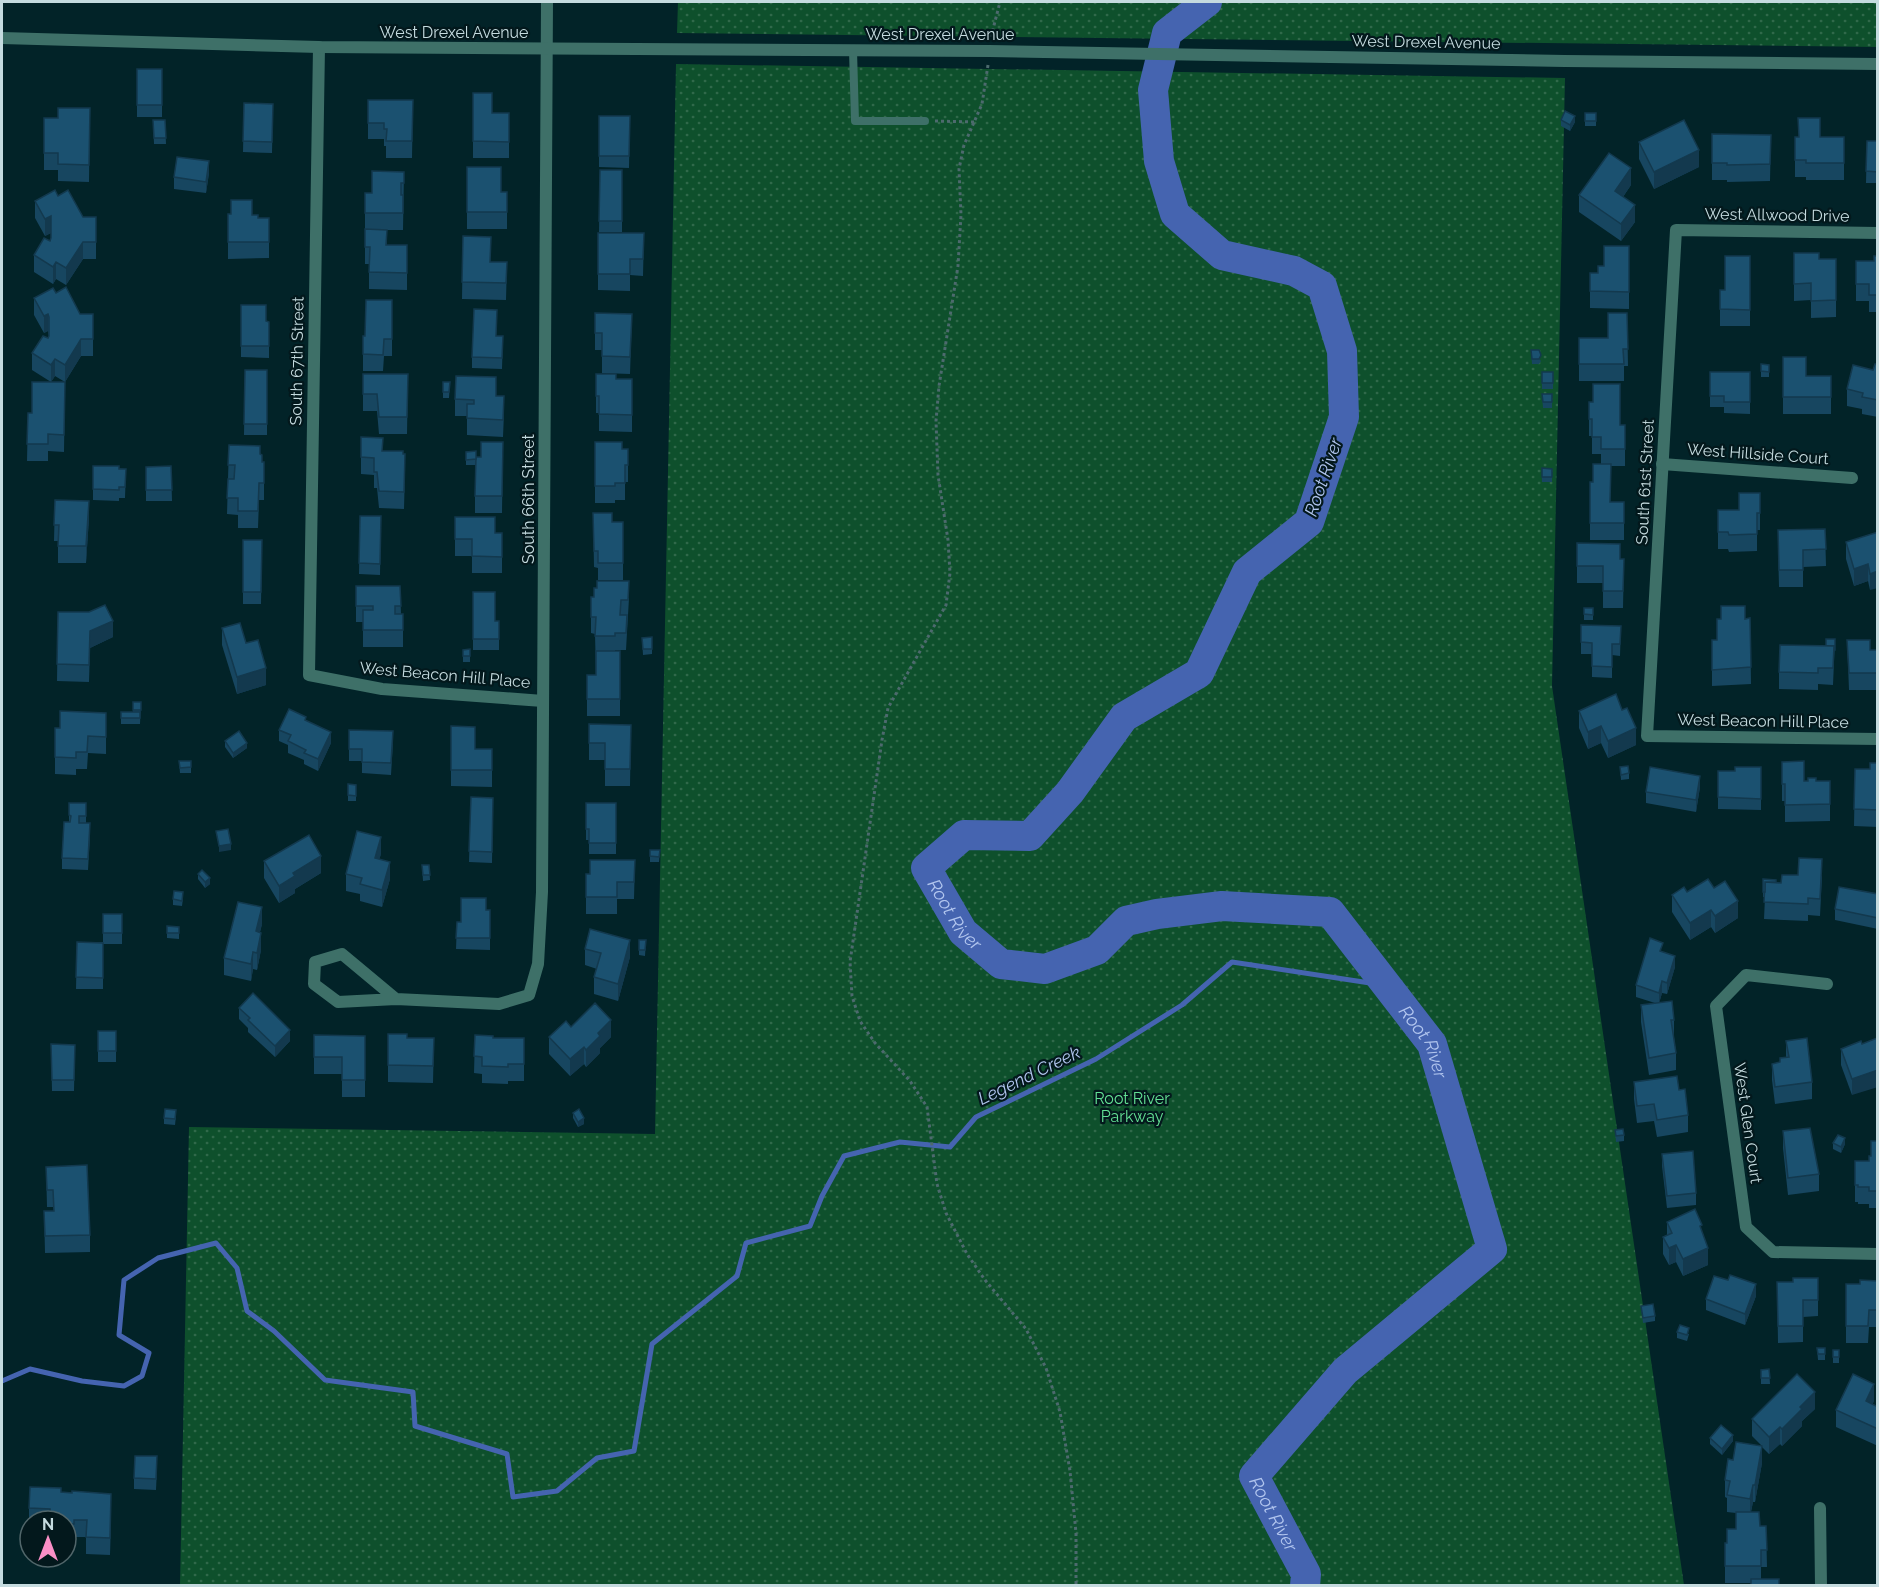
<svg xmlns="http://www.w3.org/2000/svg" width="1879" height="1587" font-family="Raleway,sans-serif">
  <defs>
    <pattern id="park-dots" width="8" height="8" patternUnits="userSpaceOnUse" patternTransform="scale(1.5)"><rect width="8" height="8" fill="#0e502c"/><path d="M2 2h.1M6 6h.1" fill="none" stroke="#30694a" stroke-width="1.8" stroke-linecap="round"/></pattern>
  </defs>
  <rect width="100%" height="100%" fill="#022328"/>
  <g fill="url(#park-dots)">
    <polygon points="678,2 1877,2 1878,47 677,33"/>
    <polygon points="676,64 1565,78 1552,686 1684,1585 180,1586 189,1127 655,1134"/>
  </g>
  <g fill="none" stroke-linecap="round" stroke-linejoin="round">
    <polyline stroke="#4564b0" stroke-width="5" points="2,1381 30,1369 82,1381 124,1386 142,1376 149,1353 119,1335 124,1280 158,1258 216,1243 237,1268 247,1311 274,1331 325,1380 413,1392 415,1426 507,1454 513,1497 557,1491 597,1458 634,1451 652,1344 737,1276 746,1243 810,1226 822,1196 844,1156 900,1142 950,1147 976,1117 1096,1059 1182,1005 1232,962 1370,983 1387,1004 1413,1019"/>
    <path stroke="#4564b0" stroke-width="30" id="s1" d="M1207 2 1167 33 1153 90 1159 161 1175 214 1222 255 1294 271 1322 286 1342 351 1344 417 1309 522 1247 572 1199 673 1124 717 1070 792 1030 836 964 835 926 868 963 932 1001 964 1045 969 1097 950 1126 921 1157 914 1222 906 1330 912 1432 1044 1492 1249 1345 1371 1254 1476 1306 1574 1305 1586"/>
    <g stroke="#4d6a6e" stroke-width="3" stroke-dasharray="3 3" stroke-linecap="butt">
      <polyline points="991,37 1000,2"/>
      <polyline points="988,65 982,104 964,145 959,169 961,215 958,266 939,386 936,421 938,475 948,540 950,573 946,605 888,708 882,740 850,962 852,996 860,1021 875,1043 910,1081 927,1107 937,1184 946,1213 967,1254 985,1280 1026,1329 1046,1368 1060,1412 1070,1471 1076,1533 1076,1586"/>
      <polyline points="935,121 974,122"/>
    </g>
    <polyline stroke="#3e7068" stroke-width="8" points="853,50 855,121 925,121"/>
    <g stroke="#3e7068" stroke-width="12">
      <polyline points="319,47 309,675 382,689 543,701"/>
      <polyline points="1878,233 1676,230 1647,736 1878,739"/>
      <polyline points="1662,464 1852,478"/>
      <polyline points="1827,984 1746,975 1716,1006 1746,1227 1773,1252 1878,1254"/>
      <polyline points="396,999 342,954 315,962 314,984 338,1002 396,999 499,1004 529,995 538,964 542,892 547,2"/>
      <polyline points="1820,1508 1821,1586"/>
    </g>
    <polyline stroke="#3e7068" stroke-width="12" points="2,38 319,47 989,51 1565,61 1878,64"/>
  </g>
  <g fill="#174660">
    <rect x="137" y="69" width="25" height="48"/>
    <polygon points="473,93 492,113 509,113 509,158 473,158"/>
    <polygon points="368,100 413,100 412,158 386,158 386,146 384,146 384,139 368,139"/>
    <polygon points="244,103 273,104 272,153 243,152"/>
    <polygon points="90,108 89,182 58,181 58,170 44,170 44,118 58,118"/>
    <rect x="1585" y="113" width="11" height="13"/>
    <polygon points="599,116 630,116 629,168 599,167"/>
    <polygon points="153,120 165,120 166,144 154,144"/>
    <polygon points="1561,120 1575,122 1570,131 1561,126"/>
    <polygon points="1712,134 1771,135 1770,181 1727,182 1727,180 1712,180"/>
    <polygon points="1795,137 1844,137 1844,180 1806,180 1806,177 1795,177"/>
    <polygon points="1867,141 1878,141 1878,183 1866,183"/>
    <polygon points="1639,142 1699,167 1654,189 1639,159"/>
    <polygon points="467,167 501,192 507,192 507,229 467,229"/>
    <polygon points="600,170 622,170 622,232 599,232"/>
    <polygon points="404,172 403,230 387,230 387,245 407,245 407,290 369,289 369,264 365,264 365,193 372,193"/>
    <polygon points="209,173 206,193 174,189 174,177"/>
    <polygon points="1631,185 1623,197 1635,222 1621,241 1579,212 1579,195"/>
    <polygon points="58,196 83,217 96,217 96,259 83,259 66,285 56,279 53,284 34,272 34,255 51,239 51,233 45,236 35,218 35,201"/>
    <polygon points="228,214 252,215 258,218 269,218 269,258 228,259"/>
    <polygon points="598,233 644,233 643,276 630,275 630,291 598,290"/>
    <polygon points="463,236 491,262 507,262 506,300 462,299"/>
    <polygon points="1629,246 1629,309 1590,308 1590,291 1598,273"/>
    <polygon points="1794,253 1819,259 1836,259 1836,317 1811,318 1811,300 1794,301"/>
    <polygon points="1750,256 1750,326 1720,326 1720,290 1725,290"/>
    <polygon points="1878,256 1878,312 1869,312 1869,301 1856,301 1856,261 1874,261"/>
    <polygon points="56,293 80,314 93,314 93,356 81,356 65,382 55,376 51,382 32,370 32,353 49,336 48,331 44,333 34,315 34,298"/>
    <polygon points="392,300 392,356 384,356 383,371 363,371 363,336 365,336"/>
    <polygon points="241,305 266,321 269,322 269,358 241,357"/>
    <polygon points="595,313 632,314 630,374 602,373 602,350 595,350"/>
    <polygon points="1627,313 1628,366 1624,366 1624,381 1579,381 1579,338 1608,338"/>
    <polygon points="496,336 503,336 502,369 472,368 472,357"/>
    <polygon points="1531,350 1541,361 1539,364 1532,364"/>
    <polygon points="1783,357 1806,376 1831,376 1831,414 1783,414"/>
    <polygon points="1761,364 1769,365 1769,377 1761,377"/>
    <polygon points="1878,364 1878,417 1862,414 1862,409 1847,406 1847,389 1873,370"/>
    <polygon points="245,370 267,370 267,435 244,435"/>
    <rect x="1542" y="372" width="11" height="17"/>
    <polygon points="1710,372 1750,372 1750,414 1724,413 1724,407 1710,407"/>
    <polygon points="363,374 408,374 407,434 379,434 377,411 363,411"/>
    <polygon points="596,374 616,379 632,379 632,432 599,431 599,413 596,413"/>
    <polygon points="65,382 64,452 48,451 48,461 27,461 28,413 32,413"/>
    <polygon points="443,382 450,382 449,398 443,398"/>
    <polygon points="1542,394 1552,394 1552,408 1543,408"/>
    <polygon points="496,396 504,413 503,437 467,435 467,416 455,416 455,399"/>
    <polygon points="1589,402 1620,425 1625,425 1625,466 1611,466 1610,502 1624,502 1624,540 1590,540 1590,482 1593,482 1601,464 1601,454 1592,454 1592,436 1589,436"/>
    <polygon points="361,437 383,451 405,471 404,509 379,508 377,488 374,488 374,475 361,474"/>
    <polygon points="503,442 502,513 475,513 475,465 466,465 466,452 476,457 481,457"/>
    <polygon points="595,442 622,449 628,449 628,482 625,482 625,500 615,500 615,503 595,503"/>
    <polygon points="229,445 260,454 262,462 264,462 264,500 259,500 258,528 238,528 238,515 227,514"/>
    <polygon points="93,466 126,469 125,498 119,498 119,501 93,500"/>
    <polygon points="171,466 172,501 146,501 146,467"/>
    <polygon points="1542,468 1552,469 1552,482 1542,482"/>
    <polygon points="1760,493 1760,530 1757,530 1757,551 1729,552 1728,549 1718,549 1718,510 1739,510"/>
    <polygon points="55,500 89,518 86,563 58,563 58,541 54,541"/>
    <polygon points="593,513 612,522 623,522 623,580 598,580 598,568 594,567"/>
    <polygon points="360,516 381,516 380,575 359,574"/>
    <polygon points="455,517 495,533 502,533 502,573 472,573 472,556 455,556"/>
    <polygon points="1825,529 1826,566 1803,567 1803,587 1779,587 1778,547"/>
    <polygon points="1878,532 1870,590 1868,581 1854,586 1846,559 1846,542"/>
    <polygon points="243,540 262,540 261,604 243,604"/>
    <polygon points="1577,543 1620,559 1624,559 1623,608 1603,608 1603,583 1577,583"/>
    <polygon points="356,586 400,586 401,614 403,614 403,647 363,647 363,622 356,622"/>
    <polygon points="473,592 495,621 499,621 499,650 473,650"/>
    <polygon points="591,597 629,598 626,650 615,650 615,651 620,651 620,716 587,716 587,675 596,675 595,634 591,633"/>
    <rect x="1584" y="608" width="9" height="12"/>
    <polygon points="58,612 113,637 90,648 89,682 57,681"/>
    <polygon points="1750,618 1751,684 1712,686 1712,640 1717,640 1745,619"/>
    <polygon points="1581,625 1621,626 1620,656 1612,655 1612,678 1592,677 1592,654 1581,654"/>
    <polygon points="222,628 266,685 237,694 222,645"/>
    <polygon points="652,637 652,654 643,655 642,638"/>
    <polygon points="1835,639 1833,685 1818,684 1818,690 1779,689 1779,672 1826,646"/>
    <polygon points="1847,640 1870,650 1878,650 1878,690 1849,690"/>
    <polygon points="470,649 470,662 463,662 463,650"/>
    <polygon points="133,702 141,702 140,724 121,724 121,712 133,712"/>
    <polygon points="1579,711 1636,745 1608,758 1601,743 1588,749 1579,728"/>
    <polygon points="106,713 106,754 88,753 87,769 76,769 76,775 55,774 55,728 60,728"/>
    <polygon points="306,721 331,743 318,771 304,764 304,760 288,753 288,745 279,741 279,730"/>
    <polygon points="589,724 631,725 630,786 605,786 605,760 589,760"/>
    <polygon points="451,726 475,749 492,749 492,787 451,786"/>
    <polygon points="349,730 393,742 391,775 362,773 362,761 349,761"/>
    <polygon points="225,741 247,748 233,758 225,747"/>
    <polygon points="179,761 191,761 191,773 180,773"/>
    <polygon points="1782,762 1804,781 1830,781 1830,821 1785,822 1785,801 1782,801"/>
    <polygon points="1878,763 1878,827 1854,826 1855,769 1870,769"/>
    <polygon points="1620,767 1629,773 1629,779 1621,780"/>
    <polygon points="1761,767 1761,810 1718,809 1718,771 1735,771"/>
    <polygon points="348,784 356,785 356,801 348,801"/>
    <polygon points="1700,787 1696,812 1646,803 1646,792"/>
    <polygon points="471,797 493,798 492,863 469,862"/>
    <polygon points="86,803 86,823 90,835 88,870 62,869 62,858 69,822 69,815"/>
    <polygon points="586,803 616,803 616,854 589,854 589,840 586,840"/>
    <polygon points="650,850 660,850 659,862 650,862"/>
    <polygon points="381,854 379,859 390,879 382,907 360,901 360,894 346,891 346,874"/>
    <polygon points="635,860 634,899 617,899 617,914 586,914 586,874 590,874"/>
    <polygon points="264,861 321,873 295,889 295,893 279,903 264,878"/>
    <polygon points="422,865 429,865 430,880 423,881"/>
    <polygon points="198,874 210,884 205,888 198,879"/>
    <polygon points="1822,876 1820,916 1808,915 1808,921 1764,919 1765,897 1763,897 1763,879 1776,882 1781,883"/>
    <polygon points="1714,888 1738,918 1715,933 1711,927 1690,940 1672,912 1672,895"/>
    <polygon points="1878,894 1878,929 1835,920 1835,909"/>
    <polygon points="183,898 182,906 173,905 173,899"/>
    <polygon points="486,910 490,910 490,950 456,949 457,922 461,922"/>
    <polygon points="103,914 122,914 122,944 103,944 103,989 76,989 77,942 103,942"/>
    <polygon points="262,924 260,932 261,950 257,970 253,969 251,981 224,975 224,958"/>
    <polygon points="167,926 179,927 179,939 167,938"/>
    <polygon points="639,940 646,940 645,956 639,955"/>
    <polygon points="585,949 630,957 618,1001 594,994 594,977 597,969 585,965"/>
    <polygon points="1663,952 1675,967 1667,994 1662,993 1659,1003 1674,1020 1674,1037 1676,1053 1676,1070 1649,1075 1641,1022 1641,1005 1655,1003 1636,997 1636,985"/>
    <polygon points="239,1008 290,1041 275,1057 248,1032 248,1028 239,1019"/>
    <polygon points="571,1027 611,1037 600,1048 600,1053 586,1067 584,1064 570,1076 549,1054 549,1037"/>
    <rect x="98" y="1031" width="18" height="31"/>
    <polygon points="388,1034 407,1038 434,1038 433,1083 388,1082"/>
    <polygon points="314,1035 365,1036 365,1097 342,1097 342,1074 314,1074"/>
    <polygon points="475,1035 493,1038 524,1038 524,1081 508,1081 508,1084 482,1083 482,1074 474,1073"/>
    <polygon points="1786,1041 1812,1082 1812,1099 1775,1104 1772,1080 1772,1064 1780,1062 1780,1058 1786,1057"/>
    <polygon points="51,1044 75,1045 74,1091 52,1091"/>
    <polygon points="1862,1044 1852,1095 1841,1065 1841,1049"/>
    <polygon points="1634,1082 1679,1090 1688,1115 1688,1132 1657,1137 1654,1121 1637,1123 1634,1099"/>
    <polygon points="573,1113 584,1124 578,1127 573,1118"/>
    <polygon points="176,1116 175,1125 164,1124 164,1118"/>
    <polygon points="1615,1130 1624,1135 1624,1141 1616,1142"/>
    <polygon points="1783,1131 1819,1174 1819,1191 1788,1195 1783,1148"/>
    <polygon points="1878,1141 1878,1208 1869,1208 1869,1204 1858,1204 1858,1202 1855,1202 1855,1185 1869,1161"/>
    <polygon points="1833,1143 1845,1144 1841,1153 1833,1149"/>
    <polygon points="1662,1154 1696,1193 1696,1205 1667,1208 1662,1166"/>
    <polygon points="46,1167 90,1235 90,1252 45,1253 44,1211 54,1211 53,1207 47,1207"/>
    <polygon points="1667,1222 1702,1232 1708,1265 1683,1276 1676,1262 1669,1265 1663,1254 1663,1237 1667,1235"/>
    <polygon points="1818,1278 1818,1316 1803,1317 1803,1342 1778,1343 1777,1282 1793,1282"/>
    <polygon points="1878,1281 1878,1327 1869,1327 1868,1343 1846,1343 1846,1284 1860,1284"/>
    <polygon points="1756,1296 1745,1325 1706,1310 1706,1299"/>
    <polygon points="1641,1306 1655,1316 1655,1321 1643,1323"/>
    <polygon points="1677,1332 1689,1334 1687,1341 1677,1338"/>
    <polygon points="1817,1348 1825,1348 1825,1360 1818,1360"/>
    <rect x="1833" y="1350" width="6" height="13"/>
    <polygon points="1769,1369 1770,1384 1761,1384 1761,1370"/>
    <polygon points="1874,1401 1872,1405 1878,1407 1878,1446 1836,1427 1836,1410"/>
    <polygon points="1815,1409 1802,1421 1802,1426 1782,1446 1780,1444 1769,1454 1762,1447 1762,1463 1755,1502 1753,1502 1751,1512 1760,1526 1766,1526 1767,1567 1761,1567 1761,1579 1751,1583 1725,1583 1725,1543 1727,1543 1736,1529 1736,1513 1727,1512 1727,1498 1725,1497 1725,1480 1733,1460 1762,1446 1752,1436 1752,1419"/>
    <polygon points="1710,1438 1733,1441 1722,1455 1710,1444"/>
    <polygon points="157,1468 156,1490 134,1489 134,1478"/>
    <polygon points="61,1492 111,1511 110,1555 86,1554 86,1537 74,1537 74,1541 66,1541 66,1521 30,1521 30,1525 29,1525 29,1508"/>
  </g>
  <g fill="#13394e">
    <polygon points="1575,116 1575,122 1570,131 1570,125"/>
    <polygon points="1699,150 1699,167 1654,189 1654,172"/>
    <polygon points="209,161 209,173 206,193 206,182"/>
    <polygon points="1631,168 1631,185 1615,208 1615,191"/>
    <polygon points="1635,205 1635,222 1621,241 1621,224"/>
    <polygon points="51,216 51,233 45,236 45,219"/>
    <polygon points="83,242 83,259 66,285 66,268"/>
    <polygon points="56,262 56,279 53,284 53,267"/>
    <polygon points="48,314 48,331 44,333 44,316"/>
    <polygon points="81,339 81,356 65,382 65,365"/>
    <polygon points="55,359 55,376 51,382 51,365"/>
    <polygon points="89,501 89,518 86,563 86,546"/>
    <polygon points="1868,564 1868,581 1854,586 1854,569"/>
    <polygon points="1878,571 1878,588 1870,590 1870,574"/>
    <polygon points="113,621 113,637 90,648 89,682 90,631"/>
    <polygon points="266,668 266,685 237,694 237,677"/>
    <polygon points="1601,726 1601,743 1588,749 1588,732"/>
    <polygon points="1636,728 1636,745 1608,758 1608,741"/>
    <polygon points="331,732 331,743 318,771 318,759"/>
    <polygon points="247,743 247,748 233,758 233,753"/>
    <polygon points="1700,776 1700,787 1696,812 1696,800"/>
    <polygon points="381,837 381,854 375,875 375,858"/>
    <polygon points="231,844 231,850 219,852 219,846"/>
    <polygon points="321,856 321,873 295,889 295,893 279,903 279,886 293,873"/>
    <polygon points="390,862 390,879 382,907 382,890"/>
    <polygon points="210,878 210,884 205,888 205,882"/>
    <polygon points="1738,901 1738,918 1715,933 1715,916"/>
    <polygon points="262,907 262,924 256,948 256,931"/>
    <polygon points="1711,910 1711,927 1690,940 1690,923"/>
    <polygon points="261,933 261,950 257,970 257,953"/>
    <polygon points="630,940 630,957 618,1001 618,984"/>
    <polygon points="253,952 253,969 251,981 251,964"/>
    <polygon points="1675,956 1675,967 1667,994 1667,983"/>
    <polygon points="1662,981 1662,993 1659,1004 1659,993"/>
    <polygon points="611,1020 611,1037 600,1048 600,1053 586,1067 586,1050 598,1033"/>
    <polygon points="290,1030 290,1041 275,1057 275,1046"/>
    <polygon points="584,1047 584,1064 570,1076 570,1059"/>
    <polygon points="1878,1070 1878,1087 1852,1095 1852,1079"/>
    <polygon points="584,1118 584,1124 578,1127 578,1122"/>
    <polygon points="1845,1138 1845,1144 1841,1153 1841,1147"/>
    <polygon points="1676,1245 1676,1262 1669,1265 1669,1248"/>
    <polygon points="1708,1248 1708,1265 1683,1276 1683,1259"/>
    <polygon points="1756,1284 1756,1296 1745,1325 1745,1314"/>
    <polygon points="1874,1384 1874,1401 1866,1418 1866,1401"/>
    <polygon points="1815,1392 1815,1409 1802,1421 1802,1426 1782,1446 1782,1429 1800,1407"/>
    <polygon points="1780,1427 1780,1444 1769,1454 1769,1437"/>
    <polygon points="1733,1435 1733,1441 1722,1455 1722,1449"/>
    <polygon points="1762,1446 1762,1463 1755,1502 1755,1485"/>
    <polygon points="1753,1485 1753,1502 1750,1516 1750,1499"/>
    <polygon points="111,1494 111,1511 110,1555 110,1538"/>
  </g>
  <g fill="#1b5170" stroke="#13394e" stroke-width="1.5">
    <rect x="137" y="69" width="25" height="36"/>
    <polygon points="473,93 492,93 492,113 509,113 509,142 473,141"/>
    <polygon points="368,100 413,100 412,141 386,141 387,129 384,129 384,123 368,123"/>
    <polygon points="244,103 273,104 272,142 243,141"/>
    <polygon points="58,108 90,108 89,165 58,164 58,153 44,153 44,118 58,118"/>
    <polygon points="1565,111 1575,116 1570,125 1561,120"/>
    <rect x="1585" y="113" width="11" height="8"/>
    <polygon points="599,116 630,116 629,156 599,156"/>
    <polygon points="1798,118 1820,118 1820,137 1844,137 1844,163 1806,163 1806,160 1795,160 1795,137 1799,137"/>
    <polygon points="153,120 165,120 166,138 154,138"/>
    <polygon points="1684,120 1699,150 1654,172 1639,142"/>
    <polygon points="1712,134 1771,135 1770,164 1727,165 1727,163 1712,163"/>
    <polygon points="1867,141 1878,141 1878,172 1866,171"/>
    <polygon points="1609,153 1631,168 1615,191 1635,205 1621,224 1579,195"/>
    <polygon points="177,157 209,161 206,182 174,177"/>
    <polygon points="467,167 501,167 501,192 507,192 507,212 467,212"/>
    <polygon points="600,170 622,170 622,221 599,221"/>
    <polygon points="372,171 404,172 404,183 401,183 401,195 403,195 403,213 365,213 365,193 372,193"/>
    <polygon points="55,190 58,196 68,190 83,217 96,217 96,242 83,242 66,268 56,262 53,267 34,255 44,238 50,241 51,238 51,216 45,219 35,201"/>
    <polygon points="231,200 252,200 252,215 258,215 258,218 269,218 269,242 228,242 228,214 231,214"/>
    <polygon points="365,229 387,230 386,245 407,245 407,273 369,272 370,247 365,247"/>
    <polygon points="598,233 644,233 643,259 630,259 630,274 598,274"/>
    <polygon points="463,236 491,237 490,262 507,262 506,283 462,282"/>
    <polygon points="1604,246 1629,246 1629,292 1590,291 1590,273 1598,273 1598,266 1604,266"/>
    <polygon points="1794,253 1819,253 1819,259 1836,259 1836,300 1811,301 1811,283 1794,284"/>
    <polygon points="1725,256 1750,256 1750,310 1720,309 1720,290 1725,290"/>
    <polygon points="1874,256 1878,256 1878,295 1869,295 1869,284 1856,284 1856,261 1874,261"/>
    <polygon points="66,287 80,314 93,314 93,339 81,339 65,365 55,359 51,365 32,353 43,336 48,338 49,336 49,317 48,314 44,316 34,298 53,288 56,293"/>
    <polygon points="366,300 392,300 392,339 384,339 383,355 363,354 363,336 365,336"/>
    <polygon points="241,305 266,305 266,321 269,322 269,346 241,346"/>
    <polygon points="474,309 497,310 496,336 503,336 502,358 472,357"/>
    <polygon points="595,313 632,314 630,357 602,356 602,333 595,333"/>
    <polygon points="1608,313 1627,313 1628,349 1623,349 1624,364 1579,364 1579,338 1608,338"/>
    <polygon points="1531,350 1539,350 1541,355 1539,359 1532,359"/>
    <polygon points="1783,357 1806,357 1806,376 1831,376 1831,397 1783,397"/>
    <polygon points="1761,364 1769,365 1769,372 1761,371"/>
    <polygon points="1875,364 1878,364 1878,400 1862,397 1863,393 1847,389 1853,365 1873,370"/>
    <polygon points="245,370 267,370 267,424 244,424"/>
    <rect x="1542" y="372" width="11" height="11"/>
    <polygon points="1710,372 1750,372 1750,402 1724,402 1724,396 1710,396"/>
    <polygon points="363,374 408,374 407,417 379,417 377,394 363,394"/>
    <polygon points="596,374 616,374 616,379 632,379 632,415 599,414 599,396 596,396"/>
    <polygon points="456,376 496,377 496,396 504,396 503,420 467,418 467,404 474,404 474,400 455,399"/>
    <polygon points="32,382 65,382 64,435 48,434 48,444 27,444 28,413 32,413"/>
    <polygon points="443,382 450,382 449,392 443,392"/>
    <polygon points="1593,384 1620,384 1620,425 1625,425 1625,449 1601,449 1601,437 1592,437 1592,419 1589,419 1589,402 1593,402"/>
    <polygon points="1542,394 1552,394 1552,402 1543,402"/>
    <polygon points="361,437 383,438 382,451 403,451 403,454 405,454 404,492 379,491 377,472 374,472 374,458 361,457"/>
    <polygon points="481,442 503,442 502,496 475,496 476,457 481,457"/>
    <polygon points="595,442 622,442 622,449 628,449 628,465 625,465 625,483 615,483 615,486 595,486"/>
    <polygon points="229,445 260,446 260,454 262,455 262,462 264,462 264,483 259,483 258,511 238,511 238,498 227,498 228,479 234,479 235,465 228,465"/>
    <polygon points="476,451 476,459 466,460 466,452"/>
    <polygon points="1593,464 1611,464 1610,502 1624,502 1624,523 1590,523 1590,482 1593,482"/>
    <polygon points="93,466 119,466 119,469 126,469 125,487 119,487 119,490 93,489"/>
    <polygon points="171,466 172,490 146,490 146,467"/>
    <polygon points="1542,468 1552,469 1552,477 1542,477"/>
    <polygon points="1739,493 1760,493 1760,513 1757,513 1757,534 1729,535 1728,532 1718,532 1718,510 1739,510"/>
    <polygon points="55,500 89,501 86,546 58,546 59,525 54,525"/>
    <polygon points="593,513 612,513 612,522 623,522 623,563 598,563 598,551 594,551"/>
    <polygon points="360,516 381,516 380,564 359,563"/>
    <polygon points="455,517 495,517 495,533 502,533 502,557 472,556 472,539 455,539"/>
    <polygon points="1825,529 1826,549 1803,550 1803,570 1779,570 1778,530"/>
    <polygon points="1878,532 1878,571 1870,574 1868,564 1854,569 1846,542"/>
    <polygon points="243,540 262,540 261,592 243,592"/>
    <polygon points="1577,543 1620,544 1620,559 1624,559 1623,591 1603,591 1603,566 1577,566"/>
    <polygon points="597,581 629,581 628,600 621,600 620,615 627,615 626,633 615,633 615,636 595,636 596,617 591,617 591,597 594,597 594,588 597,588"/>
    <polygon points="356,586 400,586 401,606 395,606 395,614 403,614 403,630 363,630 363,610 373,610 373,606 356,606"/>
    <polygon points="473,592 495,592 495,621 499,621 499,639 473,639"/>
    <polygon points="105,605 113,621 90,631 89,665 57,664 58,612 89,612"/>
    <polygon points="1721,606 1745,606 1745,619 1750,618 1751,667 1712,670 1712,640 1717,640 1717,619 1721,619"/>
    <polygon points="1584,608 1593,608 1593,615 1584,614"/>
    <polygon points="240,623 246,643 258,640 266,668 237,677 222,628"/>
    <polygon points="1581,625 1621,626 1620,644 1612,644 1612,667 1592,666 1592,643 1581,642"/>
    <polygon points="652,637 652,649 643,649 642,638"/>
    <polygon points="1826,639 1835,639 1835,650 1834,650 1834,646 1826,646"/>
    <polygon points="1847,640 1870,640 1870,650 1878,650 1878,673 1849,673"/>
    <polygon points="1780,645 1834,646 1833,668 1818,668 1818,673 1779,672"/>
    <polygon points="470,649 470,656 463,656 463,650"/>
    <polygon points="596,651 620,651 620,699 587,699 587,675 596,675"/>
    <polygon points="1616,694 1622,710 1627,708 1636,728 1608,741 1601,726 1588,732 1579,711"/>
    <rect x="133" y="702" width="8" height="8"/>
    <polygon points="289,709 306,717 305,720 331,732 318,759 304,753 306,750 288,741 291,735 279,730"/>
    <polygon points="60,711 106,713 106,737 88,736 87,752 76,752 76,758 55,757 55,728 60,728"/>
    <rect x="121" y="712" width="19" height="6"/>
    <polygon points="589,724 631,725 630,769 605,769 605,743 589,743"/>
    <polygon points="451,726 475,727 475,749 492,749 492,770 451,770"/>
    <polygon points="349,730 393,731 391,763 362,762 362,749 349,749"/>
    <polygon points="239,731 247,743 233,753 225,741"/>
    <polygon points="179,761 191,761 191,767 180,768"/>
    <polygon points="1804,761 1804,781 1808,781 1808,778 1816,778 1816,781 1830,781 1830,804 1785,805 1785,784 1782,784 1782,762"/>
    <polygon points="1870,763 1878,763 1878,810 1854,809 1855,769 1870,769"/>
    <polygon points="1628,766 1629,773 1621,775 1620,767"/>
    <polygon points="1650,767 1700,776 1696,800 1646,792"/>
    <polygon points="1735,767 1761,767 1761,799 1718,797 1718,771 1735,771"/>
    <polygon points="348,784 356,785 356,796 348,795"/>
    <polygon points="471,797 493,798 492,852 469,851"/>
    <polygon points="69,803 86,803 86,816 79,816 79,823 90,823 88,859 62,858 64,822 70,822 71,816 69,815"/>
    <polygon points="586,803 616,803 616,843 589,843 589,829 586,829"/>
    <polygon points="228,829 231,844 219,846 216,831"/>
    <polygon points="357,831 381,837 375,858 390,862 382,890 360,884 362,878 346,874"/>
    <polygon points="309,835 321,856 293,873 295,876 279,886 264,861"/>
    <polygon points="650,850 660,850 659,857 650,856"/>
    <polygon points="1799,858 1822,859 1820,899 1808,898 1808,904 1764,902 1765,882 1781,883 1782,875 1798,875"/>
    <polygon points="590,860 635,860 634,882 617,882 617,897 586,897 586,874 590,874"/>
    <polygon points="422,865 429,865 430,875 423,875"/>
    <polygon points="202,870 210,878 205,882 198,874"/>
    <polygon points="1708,879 1714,888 1725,881 1738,901 1715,916 1711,910 1690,923 1672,895 1684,887 1687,892"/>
    <polygon points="1763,879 1776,880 1776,882 1765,882 1765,892 1763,892"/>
    <polygon points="1839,887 1878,894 1878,918 1835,909"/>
    <polygon points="174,891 183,892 182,901 173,899"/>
    <polygon points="461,898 486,898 486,910 490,910 490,938 456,938 457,922 461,922"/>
    <polygon points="238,902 262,907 256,931 261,933 257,953 253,952 251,964 224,958"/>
    <rect x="103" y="914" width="19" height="19"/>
    <polygon points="167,926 179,927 179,933 167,933"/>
    <polygon points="590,929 630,940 618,984 594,977 601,953 585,949"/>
    <polygon points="1650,938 1663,943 1660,951 1675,956 1667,983 1662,981 1659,993 1636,985"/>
    <polygon points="639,940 646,940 645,950 639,950"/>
    <polygon points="77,942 103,943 103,978 76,977"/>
    <polygon points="253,993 290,1030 275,1046 248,1020 250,1018 239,1008"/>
    <polygon points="1672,1001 1674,1020 1671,1020 1676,1053 1649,1058 1641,1005"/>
    <polygon points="595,1003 611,1020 598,1033 600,1036 586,1050 584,1047 570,1059 549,1037 566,1021 571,1027"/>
    <rect x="98" y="1031" width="18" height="20"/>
    <polygon points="388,1034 407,1034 407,1038 434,1038 433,1066 388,1065"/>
    <polygon points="314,1035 365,1036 365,1080 342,1080 342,1057 314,1057"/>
    <polygon points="475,1035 493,1036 493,1038 524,1038 524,1064 508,1064 508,1067 482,1066 482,1057 474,1056"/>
    <polygon points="1807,1038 1812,1082 1775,1087 1772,1064 1780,1062 1780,1058 1789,1057 1786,1041"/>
    <polygon points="1877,1038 1878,1070 1852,1079 1841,1049 1861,1041 1862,1044"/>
    <polygon points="51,1044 75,1045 74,1080 52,1080"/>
    <polygon points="1677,1076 1679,1090 1685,1089 1688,1115 1657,1120 1654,1104 1637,1106 1634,1082"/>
    <polygon points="165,1109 176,1110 175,1119 164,1118"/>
    <polygon points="579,1109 584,1118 578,1122 573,1113"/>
    <polygon points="1810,1128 1819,1174 1788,1178 1783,1131"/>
    <polygon points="1623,1129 1624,1135 1616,1136 1615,1130"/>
    <polygon points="1838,1135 1845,1138 1841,1147 1833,1143"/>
    <polygon points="1871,1141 1878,1141 1878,1191 1869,1191 1869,1187 1858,1187 1858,1185 1855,1185 1855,1161 1869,1161 1869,1156 1871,1156"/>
    <polygon points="1693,1151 1696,1193 1667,1196 1662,1154"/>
    <polygon points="87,1165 90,1235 45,1236 44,1211 54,1211 53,1190 47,1190 46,1167"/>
    <polygon points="1695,1209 1702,1225 1700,1226 1708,1248 1683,1259 1676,1245 1669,1248 1663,1237 1672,1233 1667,1222"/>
    <polygon points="1730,1275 1756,1284 1745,1314 1706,1299 1714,1276 1728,1280"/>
    <polygon points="1793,1278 1818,1278 1818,1300 1803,1300 1803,1326 1778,1326 1777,1282 1793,1282"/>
    <polygon points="1860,1280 1878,1281 1878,1310 1869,1310 1868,1326 1846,1326 1846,1284 1860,1284"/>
    <polygon points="1653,1304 1655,1316 1643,1318 1641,1306"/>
    <polygon points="1680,1325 1689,1328 1687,1335 1677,1332"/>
    <polygon points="1817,1348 1825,1348 1825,1354 1818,1354"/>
    <rect x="1833" y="1350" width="6" height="7"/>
    <polygon points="1769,1369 1770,1378 1761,1378 1761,1370"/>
    <polygon points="1797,1374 1815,1392 1800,1407 1802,1409 1782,1429 1780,1427 1769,1437 1752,1419"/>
    <polygon points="1853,1374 1874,1384 1866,1401 1878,1407 1878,1429 1836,1410"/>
    <polygon points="1721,1425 1733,1435 1722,1449 1710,1438"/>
    <polygon points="1736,1442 1762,1446 1755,1485 1753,1485 1750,1499 1727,1495 1730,1481 1725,1480 1728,1459 1733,1460"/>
    <polygon points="135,1456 157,1456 156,1479 134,1478"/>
    <polygon points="30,1487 61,1488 61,1492 72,1493 72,1491 111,1494 110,1538 86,1537 87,1520 74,1520 74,1524 66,1524 66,1521 50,1521 50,1509 29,1508"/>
    <polygon points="1736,1512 1759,1512 1760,1526 1766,1526 1767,1550 1761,1550 1761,1566 1725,1566 1725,1543 1727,1543 1727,1529 1736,1529"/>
    <rect x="1751" y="1579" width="28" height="7"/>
  </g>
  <g text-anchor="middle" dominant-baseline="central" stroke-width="4.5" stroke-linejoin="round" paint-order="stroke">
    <g font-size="16" fill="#c5dbdf" stroke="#03181c">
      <text x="454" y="32">West Drexel Avenue</text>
      <text x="940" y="34">West Drexel Avenue</text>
      <text transform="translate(1426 42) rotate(1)">West Drexel Avenue</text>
      <text transform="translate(1777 215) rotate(1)">West Allwood Drive</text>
      <text transform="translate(297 361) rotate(-89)">South 67th Street</text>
      <text transform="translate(1758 454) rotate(4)">West Hillside Court</text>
      <text transform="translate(1645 482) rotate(-87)">South 61st Street</text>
      <text transform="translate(528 499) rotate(-90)">South 66th Street</text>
      <text transform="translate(445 675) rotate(5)">West Beacon Hill Place</text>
      <text transform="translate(1763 721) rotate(1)">West Beacon Hill Place</text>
      <text transform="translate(1748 1123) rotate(82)">West Glen Court</text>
    </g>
    <g font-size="16" fill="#63e094" stroke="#03181c">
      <text x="1132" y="1098">Root River<tspan x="1132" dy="18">Parkway</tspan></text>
    </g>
    <g font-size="18" font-style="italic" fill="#b1c5ee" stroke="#03181c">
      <text transform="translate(1323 477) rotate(-71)">Root River</text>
      <text stroke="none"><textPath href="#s1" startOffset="1250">Root River</textPath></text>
      <text stroke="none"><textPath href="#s1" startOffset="1826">Root River</textPath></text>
      <text transform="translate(1029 1075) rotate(-26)">Legend Creek</text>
      <text stroke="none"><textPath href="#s1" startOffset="2418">Root River</textPath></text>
    </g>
  </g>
  <rect width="1879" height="1587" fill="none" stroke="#c5dbdf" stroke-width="6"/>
  <g transform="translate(48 1539)"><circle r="28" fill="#03181c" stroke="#51666a" stroke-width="1.5"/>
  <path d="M0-4.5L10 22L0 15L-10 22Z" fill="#fa8fc6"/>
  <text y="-9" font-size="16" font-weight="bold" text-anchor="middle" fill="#c5dbdf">N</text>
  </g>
</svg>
